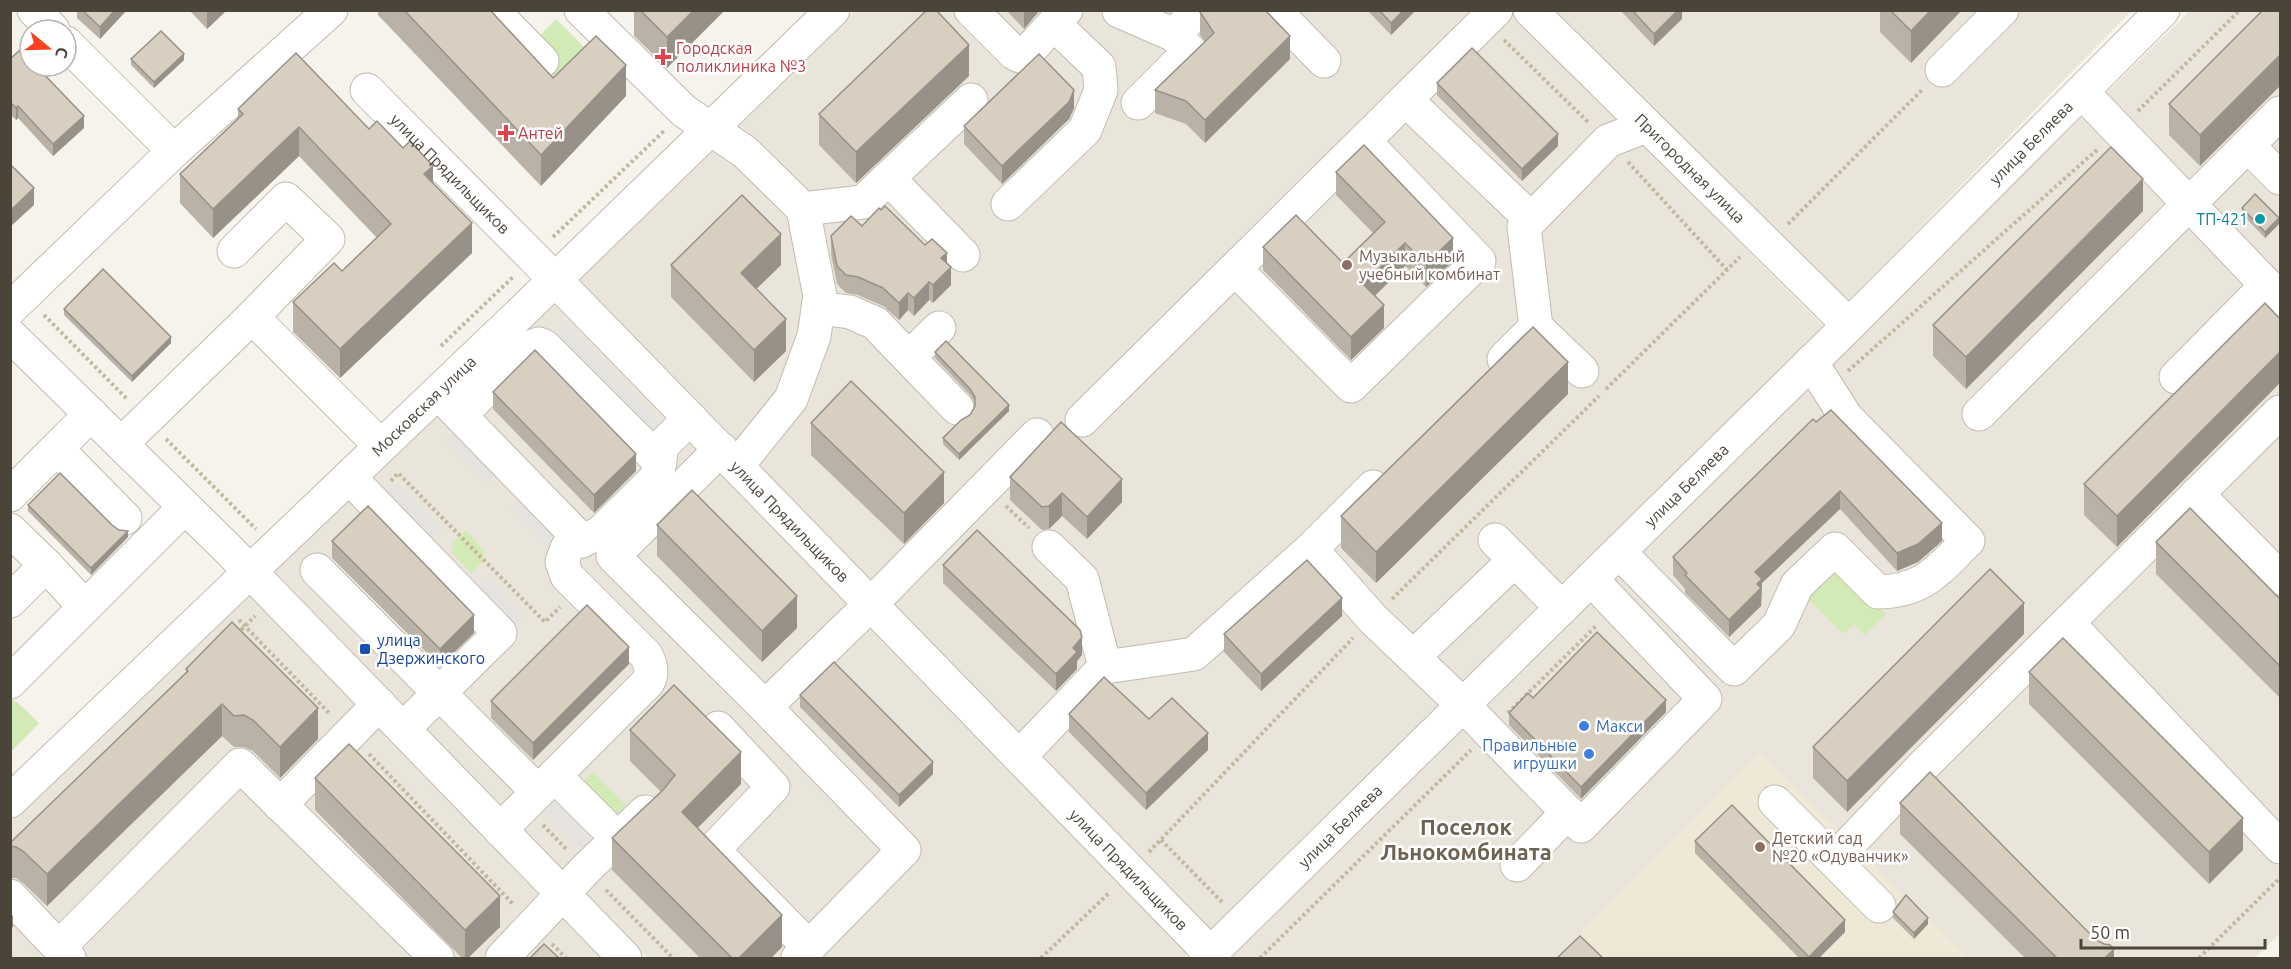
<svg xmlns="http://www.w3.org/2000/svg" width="2291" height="969" font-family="Ubuntu,sans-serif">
  <rect width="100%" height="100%" fill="#f6f3ec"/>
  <g fill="#eae5da">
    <polygon points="1508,10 1825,328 1211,930 577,278 855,11"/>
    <polygon points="1553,11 2131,11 1848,301"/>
    <polygon points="2190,11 2280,11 2280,933 2255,958 1225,958"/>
    <polygon points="554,301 1188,954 1184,958 648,958 272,570"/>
    <polygon points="248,593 603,958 11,958 11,821"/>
  </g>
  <polygon fill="#efe8d6" points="1759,752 1968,958 1591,958 1573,941"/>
  <g fill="#d2eab5">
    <polygon points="556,19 585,48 548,84 520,56"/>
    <polygon points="466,530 485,552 482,556 485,559 471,573 451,552 454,549 451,545"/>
    <polygon points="1840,568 1886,614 1865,635 1854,624 1843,634 1808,599"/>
    <polygon points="11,699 18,703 39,723 11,752"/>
    <polygon points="593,772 626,805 612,819 579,786"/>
  </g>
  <g fill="#e5e3e0">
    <polygon points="565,323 617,377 603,390 551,337"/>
    <polygon points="620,380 666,427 651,440 606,393"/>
    <polygon points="458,427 500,470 486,484 444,441"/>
    <polygon points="395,482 442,530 428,543 382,495"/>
    <polygon points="524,495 563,535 549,549 510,509"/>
    <polygon points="487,576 525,615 512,628 474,589"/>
    <polygon points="549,788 595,835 582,849 535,802"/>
  </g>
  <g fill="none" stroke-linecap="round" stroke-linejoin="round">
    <defs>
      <g id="minor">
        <polyline points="34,10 53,30"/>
        <polyline points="496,10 494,12 542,61"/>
        <polyline points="581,10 684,111 745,152 803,209 820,296 814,336 791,399 737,466"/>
        <polyline points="971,10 1014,53 1020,56 1026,54 1066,10"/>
        <polyline points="1274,10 1324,61"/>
        <path id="s1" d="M1530 10 1849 325"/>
        <polyline points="1119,11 1174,35"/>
        <polyline points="66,43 174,151"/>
        <polyline points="1942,70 2002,10"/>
        <path id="s2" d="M367 90 533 257 1211 954"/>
        <polyline points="2082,92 2280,299"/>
        <polyline points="1406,100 1531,219"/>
        <polyline points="1138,103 1190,51 1174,35 1198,10"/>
        <polyline points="2248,146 2280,178"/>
        <polyline points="888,178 963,255"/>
        <polyline points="1008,204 1085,130 1101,90 1099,67 1054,24"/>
        <polyline points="803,209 863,202 971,100"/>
        <polyline points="234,251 286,199 328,239 252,317 381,446"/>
        <polyline points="1235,269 1351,386 1479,261 1365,142"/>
        <polyline points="818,308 850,312 875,323 957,408"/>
        <polyline points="10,309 174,151 331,10"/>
        <polyline points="1536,327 1582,371"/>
        <polyline points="10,335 229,550 625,958"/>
        <polyline points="909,357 939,328"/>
        <polyline points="1504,359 1536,327 1524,227 1608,141 1646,126"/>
        <polyline points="2176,377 2267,285"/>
        <polyline points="445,400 582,541"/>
        <polyline points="1979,414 2280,113"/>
        <polyline points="460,415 530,347 539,344 544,346 660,462"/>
        <polyline points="1082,420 1496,10"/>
        <polyline points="121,444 252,317"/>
        <polyline points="57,449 125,518"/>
        <polyline points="721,449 613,556 765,707 904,850 798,958"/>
        <polyline points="349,477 500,633 403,729"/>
        <polyline points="1373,487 1311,549 1372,618 1463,705 1581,826 1705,699 1591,579"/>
        <polyline points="2197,494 2280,578"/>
        <polyline points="10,495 91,414"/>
        <polyline points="10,530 46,565"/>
        <polyline points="1495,540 1562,608"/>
        <polyline points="1049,547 1082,579 1105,667"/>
        <path d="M1619 552 1734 669 1779 625 1797 585 1835 549 1878 592C1924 591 1937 571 1968 541L1846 417 1811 362"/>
        <polyline points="317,570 538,792"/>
        <polyline points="10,601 46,565 85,607"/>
        <polyline points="2068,623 2280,847"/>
        <polyline points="1413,657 1515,560"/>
        <polyline points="10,682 185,507"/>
        <polyline points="765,707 871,604 1037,435"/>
        <polyline points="718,728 773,787 713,850 809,947"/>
        <polyline points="1019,757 1105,667 1194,654 1311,549"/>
        <polyline points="555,776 603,824"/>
        <path id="s3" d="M10 801 530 304 833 10"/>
        <polyline points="1775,802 1879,906"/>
        <polyline points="280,805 379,704"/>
        <path d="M500 830 648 682C653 673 651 665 646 655L567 576 562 562 567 548 573 543 599 534 657 477 662 446 690 418"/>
        <polyline points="1834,860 1921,768 2280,412"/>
        <polyline points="1517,865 1568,812"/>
        <polyline points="10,896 69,958"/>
        <polyline points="60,946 240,765 437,958"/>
        <polyline points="502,958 586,869 645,812"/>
        <path id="s4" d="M1206 958 1849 325 2163 10"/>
      </g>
    </defs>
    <use href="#minor" stroke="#c2bbae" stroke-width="35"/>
    <g stroke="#c4b79f" stroke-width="4" stroke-dasharray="3 3" stroke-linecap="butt">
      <polyline points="1504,40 1589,123"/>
      <polyline points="2138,111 2240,10"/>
      <polyline points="1628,162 1727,270"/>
      <polyline points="1788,224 1922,90"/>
      <polyline points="553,237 665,130"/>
      <polyline points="44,315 127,399"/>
      <polyline points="441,346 514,276"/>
      <polyline points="1848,371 2098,149"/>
      <polyline points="1606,389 1740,257"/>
      <polyline points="166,439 256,529"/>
      <polyline points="391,481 398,473 545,622 560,607"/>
      <polyline points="1006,506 1029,528"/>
      <polyline points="1392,599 1599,396"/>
      <polyline points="239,620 330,714"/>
      <polyline points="237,634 255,616"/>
      <polyline points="1508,713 1596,626"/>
      <polyline points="369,754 513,904"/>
      <polyline points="543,825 567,850"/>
      <polyline points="1161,840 1222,902"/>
      <polyline points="1149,852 1353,638"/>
      <polyline points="606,890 673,958"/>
      <polyline points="552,944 566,958"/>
      <polyline points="1041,958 1110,892"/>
      <polyline points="1260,958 1471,750"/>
      <polyline points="2199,958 2280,878"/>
    </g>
    <use href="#minor" stroke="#fff" stroke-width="33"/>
  </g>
  <g fill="#bab2a6">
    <polygon points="77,10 126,10 126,11 100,39 77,18"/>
    <polygon points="189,10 227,10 207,29"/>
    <polygon points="378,10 490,10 553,78 626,96 541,186 378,15"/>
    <polygon points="634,10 725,10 667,68 634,36"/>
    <polygon points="1006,10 1040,10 1024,29"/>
    <polygon points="1367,10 1416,10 1391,35"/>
    <polygon points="1620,10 1682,10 1682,19 1654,46"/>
    <polygon points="1880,10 1962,10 1911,63 1880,32"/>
    <polygon points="2263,10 2200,166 2169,135 2169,104"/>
    <polygon points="1200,12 1290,59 1205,143 1186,124 1155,113 1155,90 1205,42 1200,35"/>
    <polygon points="10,59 84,128 53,156 18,118 16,120 10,114"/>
    <polygon points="131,59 184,60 154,88 131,65"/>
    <polygon points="969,76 856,183 819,145 819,114"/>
    <polygon points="1437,83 1558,146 1522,181 1437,95"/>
    <polygon points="1074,108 1069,119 1002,184 964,144 964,126"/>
    <polygon points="238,109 369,129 433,182 472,253 340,378 293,332 293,302 342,271 377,238 299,156 213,238 180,203 180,174 238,118"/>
    <polygon points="1336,172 1453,261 1426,287 1405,266 1375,296 1384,328 1351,360 1263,270 1263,247 1343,263 1373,233 1336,195"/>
    <polygon points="2242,208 2279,224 2265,238 2242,214"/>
    <polygon points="2143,211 1966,389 1933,356 1933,325"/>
    <polygon points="862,226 925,245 947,263 951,285 933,303 929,300 914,316 908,310 899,320 883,306 858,295 846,293 837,284 831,254 831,236"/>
    <polygon points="671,265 781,265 756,289 786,351 754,382 671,297"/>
    <polygon points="2265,303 2117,547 2084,515 2084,484"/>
    <polygon points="64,309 171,343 132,382 64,315"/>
    <polygon points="935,352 1009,411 959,460 943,444 943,438 970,415 975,407 975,403 970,395 935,358"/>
    <polygon points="493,392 636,471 594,513 493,409"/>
    <polygon points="1568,394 1376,583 1341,548 1341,516"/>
    <polygon points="1813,419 1942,541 1918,562 1897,571 1840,509 1762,583 1761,606 1729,637 1685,593 1685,589 1673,575 1673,557"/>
    <polygon points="811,423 944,503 904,544 811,455"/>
    <polygon points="1010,477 1122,502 1087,539 1062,516 1049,529 1042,530 1010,500"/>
    <polygon points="28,505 112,525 119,530 128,537 91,575 28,511"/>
    <polygon points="657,525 797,628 762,662 657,556"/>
    <polygon points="332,541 474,633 440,666 332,558"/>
    <polygon points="2156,542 2280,599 2280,698 2156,574"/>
    <polygon points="943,565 1082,655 1077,661 1077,669 1056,691 943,583"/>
    <polygon points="1342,616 1261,691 1224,652 1224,634"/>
    <polygon points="2024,634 1847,812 1813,778 1813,747"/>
    <polygon points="629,664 533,760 491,718 491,701"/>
    <polygon points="186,669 318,739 280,778 253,751 244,747 234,747 222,736 47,906 23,883 16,878 10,878 10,843 186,673"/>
    <polygon points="2029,672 2243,850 2209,884 2029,704"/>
    <polygon points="800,695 933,774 899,807 800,707"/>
    <polygon points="1533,698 1666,712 1581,799 1509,725 1509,713"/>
    <polygon points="1069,714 1149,719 1208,750 1146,810 1069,732"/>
    <polygon points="630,730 741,784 697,828 782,947 771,958 700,958 612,870 612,838 661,792 630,761"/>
    <polygon points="315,778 500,927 468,958 462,958 315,810"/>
    <polygon points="1900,803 2114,958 2025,958 1900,834"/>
    <polygon points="1695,841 1845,932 1819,958 1799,958 1695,853"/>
    <polygon points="1893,912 1928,924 1914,939 1893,918"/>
  </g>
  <g fill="#979187">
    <polygon points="115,10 126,11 100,39 100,27"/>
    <polygon points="210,10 227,10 207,29 207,13"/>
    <polygon points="694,10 725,10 667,68 667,37"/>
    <polygon points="1024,10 1040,10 1024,29"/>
    <polygon points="1404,10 1416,10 1391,35 1391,23"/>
    <polygon points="1678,10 1682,10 1682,19 1654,46 1654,34"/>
    <polygon points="1931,10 1962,10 1911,63 1911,31"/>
    <polygon points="1290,36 1290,59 1205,143 1205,120"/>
    <polygon points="969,45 969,76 856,183 856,152"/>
    <polygon points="184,54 184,60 154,88 154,82"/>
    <polygon points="2280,55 2280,86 2200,166 2200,135"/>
    <polygon points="626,65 626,96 541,186 541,155"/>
    <polygon points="1074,90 1074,108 1069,119 1002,184 1002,166"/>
    <polygon points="18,106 18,118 16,120 16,108"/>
    <polygon points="84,116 84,128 53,156 53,144"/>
    <polygon points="299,127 299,156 213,238 213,209"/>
    <polygon points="1558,134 1558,146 1522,181 1522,169"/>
    <polygon points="433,166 433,195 424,174"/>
    <polygon points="2143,179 2143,211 1966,389 1966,357"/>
    <polygon points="34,188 34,205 10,227 10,211"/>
    <polygon points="2279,218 2279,224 2265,238 2265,232"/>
    <polygon points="472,223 472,253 340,378 340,349"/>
    <polygon points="781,234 781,265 741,304 741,273"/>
    <polygon points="1453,238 1453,261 1426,287 1426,264"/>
    <polygon points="1405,243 1405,266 1363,307 1363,284"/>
    <polygon points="947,253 947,270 941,258"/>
    <polygon points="951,267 951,285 933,303 933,285"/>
    <polygon points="929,282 929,300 914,316 914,298"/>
    <polygon points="908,293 908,310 899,320 899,303"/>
    <polygon points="1384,305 1384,328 1351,360 1351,337"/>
    <polygon points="786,319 786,351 754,382 754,350"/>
    <polygon points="171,337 171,343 132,382 132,376"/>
    <polygon points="2280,352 2280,383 2117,547 2117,516"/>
    <polygon points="1568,362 1568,394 1376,583 1376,552"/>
    <polygon points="1009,405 1009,411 959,460 959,454"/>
    <polygon points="636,454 636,471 594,513 594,495"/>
    <polygon points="944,472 944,503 904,544 904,513"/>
    <polygon points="1122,479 1122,502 1087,539 1087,517"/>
    <polygon points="1840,491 1840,509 1762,583 1761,606 1729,637 1729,620 1755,572"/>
    <polygon points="1062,493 1062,516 1049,529 1049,506"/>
    <polygon points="1942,523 1942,541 1918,562 1897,571 1897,553"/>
    <polygon points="128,531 128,537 91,575 91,568"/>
    <polygon points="797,596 797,628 762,662 762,631"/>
    <polygon points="1342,598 1342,616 1261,691 1261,674"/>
    <polygon points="2024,603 2024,634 1847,812 1847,781"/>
    <polygon points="474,615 474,633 440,666 440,649"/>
    <polygon points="1082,637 1082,655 1077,661 1077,669 1056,691 1056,674 1073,648"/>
    <polygon points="629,647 629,664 533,760 533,743"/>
    <polygon points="1666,700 1666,712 1581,799 1581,787"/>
    <polygon points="222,704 222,736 47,906 47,874"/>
    <polygon points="318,708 318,739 280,778 280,747"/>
    <polygon points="1208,733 1208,750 1146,810 1146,793"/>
    <polygon points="741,752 741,784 682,844 682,812"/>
    <polygon points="933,762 933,774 899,807 899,795"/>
    <polygon points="2243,818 2243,850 2209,884 2209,852"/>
    <polygon points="500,896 500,927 468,958 465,958 465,930"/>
    <polygon points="13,915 13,927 10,930 10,917"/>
    <polygon points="782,915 782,947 771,958 739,958"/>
    <polygon points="1928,918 1928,924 1914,939 1914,933"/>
    <polygon points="1845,920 1845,932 1819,958 1809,958 1809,957"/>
    <polygon points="2114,949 2114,958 2105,958"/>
  </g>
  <g fill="#d8cfc1" stroke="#979187" stroke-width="1.5">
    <polygon points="82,10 115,10 100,27"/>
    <polygon points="404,10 490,10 553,78 596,36 626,65 541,155"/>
    <polygon points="640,10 694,10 667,37"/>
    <polygon points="927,10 936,10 969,45 856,152 819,114"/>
    <polygon points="1202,10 1265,10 1290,36 1205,120 1186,101 1155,90 1214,33 1200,12"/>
    <polygon points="1379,10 1404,10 1391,23"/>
    <polygon points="1632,10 1678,10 1654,34"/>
    <polygon points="1890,10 1931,10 1911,31"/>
    <polygon points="2263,10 2280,10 2280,55 2200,135 2169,104"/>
    <polygon points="161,31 184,54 154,82 131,59"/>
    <polygon points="1472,48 1558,134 1522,169 1437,83"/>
    <polygon points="20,50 30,60 30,66 36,66 84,116 53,144 18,106 16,108 10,102 10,59"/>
    <polygon points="296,53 369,129 377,121 403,148 410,141 433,166 424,174 472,223 340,349 293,302 334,263 342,271 391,224 299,127 213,209 180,174 243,114 238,109"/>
    <polygon points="1039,54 1074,90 1069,102 1002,166 964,126"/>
    <polygon points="1364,145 1453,238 1426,264 1405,243 1363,284 1384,305 1351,337 1263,247 1296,215 1343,263 1385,222 1336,172"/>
    <polygon points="2111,147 2143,179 1966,357 1933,325"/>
    <polygon points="10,164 34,188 10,211"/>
    <polygon points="2255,194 2279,218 2265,232 2242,208"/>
    <polygon points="742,195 781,234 741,273 786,319 754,350 671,265"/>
    <polygon points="885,206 925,245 932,239 947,253 941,258 951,267 933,285 929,282 914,298 908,293 899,303 883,288 858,277 846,275 837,266 831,236 851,216 862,226 879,208 881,210"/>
    <polygon points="103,269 171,337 132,376 64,309"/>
    <polygon points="2265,303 2280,319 2280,352 2117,516 2084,484"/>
    <polygon points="1533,327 1568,362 1376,552 1341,516"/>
    <polygon points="946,341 1009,405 959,454 943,438 961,420 970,415 975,406 975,397 970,389 935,352"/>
    <polygon points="535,350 636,454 594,495 493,392"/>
    <polygon points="851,381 944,472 904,513 811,423"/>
    <polygon points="1831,410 1942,523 1918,544 1897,553 1840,491 1755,572 1762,579 1757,584 1761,588 1729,620 1685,575 1687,573 1673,557 1813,419 1816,422"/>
    <polygon points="1061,422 1122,479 1087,517 1062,493 1049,506 1042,507 1010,477"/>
    <polygon points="60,473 112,525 119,530 128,531 91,568 28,505"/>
    <polygon points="692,490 797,596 762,631 657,525"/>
    <polygon points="368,506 474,615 440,649 332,541"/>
    <polygon points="2190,508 2280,599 2280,666 2156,542"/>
    <polygon points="977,530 1080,630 1082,637 1073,648 1077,652 1056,674 943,565"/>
    <polygon points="1307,560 1342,598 1261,674 1224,634"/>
    <polygon points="1990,569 2024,603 1847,781 1813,747"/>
    <polygon points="587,605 629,647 533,743 491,701"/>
    <polygon points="232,622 318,708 280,747 253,720 244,715 234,716 222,704 47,874 23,851 16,847 10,846 10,843 188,671 186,669"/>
    <polygon points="1597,632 1666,700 1581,787 1509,713 1528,693 1533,698"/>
    <polygon points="2063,638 2243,818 2209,852 2029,672"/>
    <polygon points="834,662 933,762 899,795 800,695"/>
    <polygon points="1104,677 1149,719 1172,698 1208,733 1146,793 1069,714"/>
    <polygon points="674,685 741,752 682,812 782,915 739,958 732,958 612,838 664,789 675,775 630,730"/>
    <polygon points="349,744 500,896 465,930 315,778"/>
    <polygon points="1930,772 2096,940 2104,944 2110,945 2114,949 2105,958 2057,958 1900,803"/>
    <polygon points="1732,805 1845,920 1809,957 1695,841"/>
    <polygon points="1906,895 1928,918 1914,933 1893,912"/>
    <polygon points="1580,936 1603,958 1557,958"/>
    <polygon points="544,944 559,958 530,958"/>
  </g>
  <g fill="#e0444e" stroke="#fff" stroke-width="2">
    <path d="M660 48h6v6h6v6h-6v6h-6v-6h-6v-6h6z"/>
    <path d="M503 124h6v6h6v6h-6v6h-6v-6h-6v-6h6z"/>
  </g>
  <circle fill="#0f9aa8" stroke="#fff" stroke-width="2" cx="2260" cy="219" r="6"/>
  <g fill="#8d6e63" stroke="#fff" stroke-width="2">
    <circle cx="1347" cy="265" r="6"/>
    <circle cx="1760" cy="847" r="6"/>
  </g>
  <rect fill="#1a4fb4" stroke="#fff" stroke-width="2" x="359" y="643" width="12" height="12" rx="3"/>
  <g fill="#3f7fe0" stroke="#fff" stroke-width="2">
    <circle cx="1584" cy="726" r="6"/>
    <circle cx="1589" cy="754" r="6"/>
  </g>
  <g text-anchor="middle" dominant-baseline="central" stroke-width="5" stroke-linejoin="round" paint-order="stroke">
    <g font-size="16" fill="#be3a42" stroke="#fff" text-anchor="start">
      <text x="676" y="48">Городская<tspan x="676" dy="18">поликлиника №3</tspan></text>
      <text x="518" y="133">Антей</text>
    </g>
    <g font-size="16" fill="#4b4439" stroke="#fff">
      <text stroke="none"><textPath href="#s4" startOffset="1160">улица Беляева</textPath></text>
      <text stroke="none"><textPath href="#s1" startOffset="225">Пригородная улица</textPath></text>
      <text stroke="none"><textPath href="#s2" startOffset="118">улица Прядильщиков</textPath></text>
      <text stroke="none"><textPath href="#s3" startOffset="572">Московская улица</textPath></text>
      <text stroke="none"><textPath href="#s4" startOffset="674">улица Беляева</textPath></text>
      <text stroke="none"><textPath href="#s2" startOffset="604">улица Прядильщиков</textPath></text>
      <text stroke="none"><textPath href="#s4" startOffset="188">улица Беляева</textPath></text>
      <text stroke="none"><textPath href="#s2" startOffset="1090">улица Прядильщиков</textPath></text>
    </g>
    <g font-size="16" fill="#0d838f" stroke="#fff" text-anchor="end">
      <text x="2248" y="219">ТП-421</text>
    </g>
    <g font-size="16" fill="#785e54" stroke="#fff" text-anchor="start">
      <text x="1359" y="256">Музыкальный<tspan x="1359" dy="18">учебный комбинат</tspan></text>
      <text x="1772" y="838">Детский сад<tspan x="1772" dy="18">№20 «Одуванчик»</tspan></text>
    </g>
    <g font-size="16" fill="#164399" stroke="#fff" text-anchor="start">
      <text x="377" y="640">улица<tspan x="377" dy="18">Дзержинского</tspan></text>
    </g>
    <g font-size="16" fill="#366cbe" stroke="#fff" text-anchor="start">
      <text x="1596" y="726">Макси</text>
      <text x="1577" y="745" text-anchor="end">Правильные<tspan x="1577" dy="18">игрушки</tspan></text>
    </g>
    <g font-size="22" font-weight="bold" fill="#6e6250" stroke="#fff">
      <text x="1466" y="826">Поселок<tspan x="1466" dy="25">Льнокомбината</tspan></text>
    </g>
  </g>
  <rect width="2291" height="969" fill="none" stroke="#4b4439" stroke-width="24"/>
  <g transform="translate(48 48) rotate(109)"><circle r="28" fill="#ffffff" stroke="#b7b4b0" stroke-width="1.5"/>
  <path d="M0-4.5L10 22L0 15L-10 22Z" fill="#fc3f1d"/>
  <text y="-9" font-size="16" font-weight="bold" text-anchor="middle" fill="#4b4439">С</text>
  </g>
  <path d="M2081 939v9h184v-9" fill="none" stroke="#4b4439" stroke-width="3"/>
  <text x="2090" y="939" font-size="18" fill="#4b4439" stroke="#ffffff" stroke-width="4.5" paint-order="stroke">50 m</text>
</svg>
